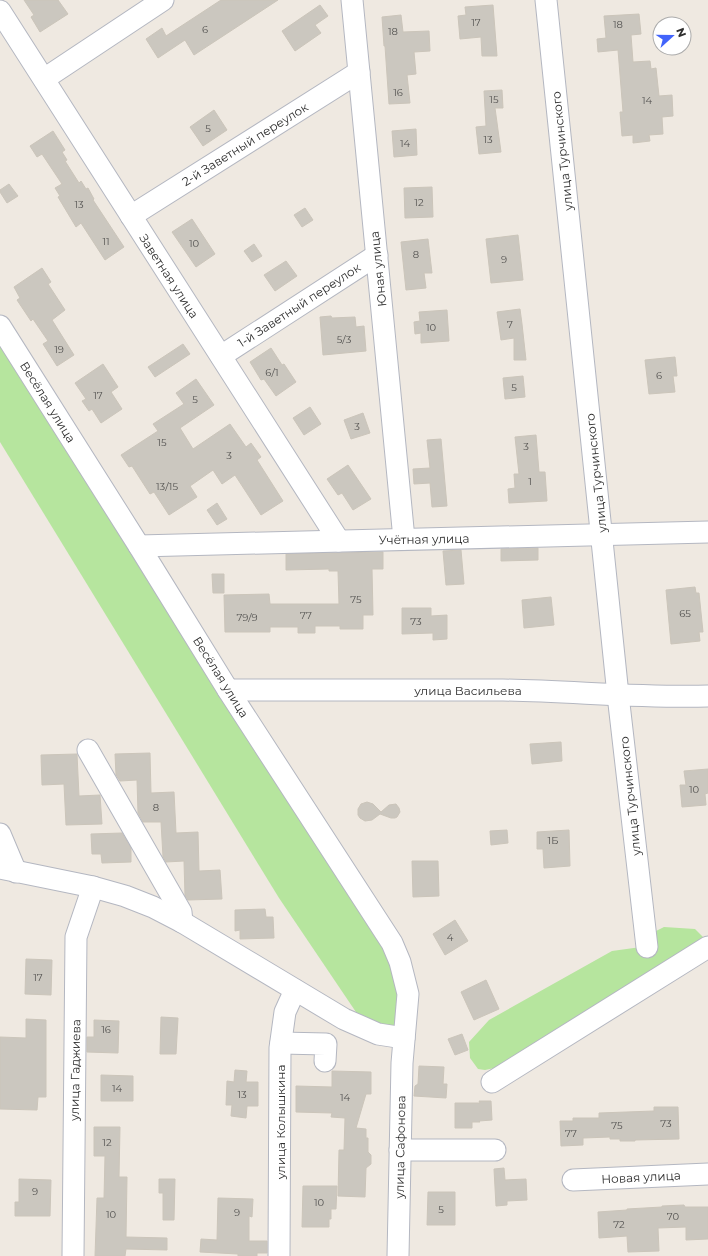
<svg xmlns="http://www.w3.org/2000/svg" width="708" height="1256" font-family="Montserrat,sans-serif">
  <rect width="100%" height="100%" fill="#efe9e1"/>
  <g fill="#b6e59e">
    <polygon points="0,330 418,1000 405,1028 392,1028 362,1021 279,898 0,442"/>
    <polygon points="664,927 695,929 703,937 694,947 514,1064 485,1070 478,1069 470,1058 469,1042 489,1020 612,951 641,947 652,933"/>
  </g>
  <g fill="#cbc7bf" stroke="#cbc5ba">
    <polygon points="24,0 58,0 68,14 40,32 31,17 34,15"/>
    <polygon points="221,0 278,0 194,55 185,40 158,58 146,39 162,28 166,36"/>
    <polygon points="320,5 328,16 315,25 321,33 295,51 282,31"/>
    <polygon points="493,5 497,56 482,56 481,37 460,39 458,16 466,15 465,7"/>
    <polygon points="639,14 641,34 631,35 633,62 650,61 651,69 656,68 659,96 672,95 673,116 662,117 663,134 649,135 650,141 633,143 633,135 622,136 620,112 623,112 618,50 598,52 597,39 606,38 604,16"/>
    <polygon points="401,15 403,32 429,31 430,51 414,52 416,74 407,75 410,103 389,104 385,46 384,46 382,17"/>
    <polygon points="502,90 503,108 495,108 501,152 479,154 476,127 486,126 484,91"/>
    <polygon points="214,110 227,130 203,146 190,127"/>
    <polygon points="416,129 417,155 394,157 392,131"/>
    <polygon points="53,131 65,150 62,152 67,160 65,161 79,183 81,181 86,189 88,188 94,199 93,200 124,247 105,260 81,223 76,227 58,197 60,196 55,188 62,184 42,154 37,157 30,146"/>
    <polygon points="9,184 18,196 7,203 0,192 0,190"/>
    <polygon points="432,187 433,217 405,218 404,188"/>
    <polygon points="305,208 313,220 302,227 294,215"/>
    <polygon points="192,219 215,254 196,267 172,232"/>
    <polygon points="518,235 523,280 491,283 486,239"/>
    <polygon points="428,239 432,273 424,273 426,288 406,290 401,242"/>
    <polygon points="254,244 262,256 252,262 244,251"/>
    <polygon points="286,261 297,276 275,291 264,275"/>
    <polygon points="42,268 51,282 48,284 65,310 52,320 74,355 57,366 43,344 48,341 33,319 31,321 17,300 20,298 14,287"/>
    <polygon points="520,309 522,324 526,360 514,360 514,338 501,340 497,312"/>
    <polygon points="447,310 449,341 421,343 421,333 415,334 414,322 420,321 419,312"/>
    <polygon points="331,316 332,318 355,317 356,327 364,326 366,351 323,355 320,317"/>
    <polygon points="183,344 190,354 155,377 148,367"/>
    <polygon points="271,348 282,365 284,364 296,382 276,396 264,379 261,380 250,362"/>
    <polygon points="675,357 677,376 673,376 675,392 649,394 645,360"/>
    <polygon points="103,364 118,387 111,392 122,409 101,423 92,409 89,411 82,401 86,399 75,383"/>
    <polygon points="523,376 525,397 505,399 503,378"/>
    <polygon points="196,379 214,405 180,428 193,449 230,424 246,447 251,443 261,457 257,460 283,501 261,515 235,475 222,484 213,470 190,486 197,497 169,515 154,492 150,494 132,466 129,467 121,455 158,431 153,424 184,404 176,393"/>
    <polygon points="310,407 321,424 304,435 293,418"/>
    <polygon points="363,413 370,433 351,439 344,420"/>
    <polygon points="536,435 539,472 545,472 547,501 509,503 508,489 515,488 514,474 519,474 515,437"/>
    <polygon points="441,439 447,506 432,507 430,483 414,484 413,469 430,468 427,440"/>
    <polygon points="348,465 371,499 353,510 342,493 338,495 327,479"/>
    <polygon points="217,503 227,519 217,525 207,510"/>
    <polygon points="538,548 538,560 501,561 501,549"/>
    <polygon points="461,550 464,584 446,585 443,551"/>
    <polygon points="383,552 383,569 372,569 373,615 363,615 363,629 340,629 340,626 315,626 315,633 298,633 298,627 270,627 270,632 225,632 224,595 269,594 270,604 339,604 338,571 329,571 329,569 286,570 286,554"/>
    <polygon points="212,574 224,574 224,593 213,593"/>
    <polygon points="695,587 696,593 699,593 703,632 699,632 700,641 671,644 666,590"/>
    <polygon points="551,597 554,625 524,628 522,600"/>
    <polygon points="402,608 431,608 431,616 447,615 447,639 433,640 433,633 402,634"/>
    <polygon points="561,742 562,761 532,764 530,744"/>
    <polygon points="150,753 151,793 174,792 176,833 198,832 199,871 220,870 222,899 188,900 185,896 184,861 166,862 163,857 161,822 143,822 138,813 137,780 120,781 116,775 115,754"/>
    <polygon points="77,754 79,796 100,795 102,824 66,825 64,784 42,785 41,755"/>
    <polygon points="708,769 708,793 705,794 706,805 682,807 680,785 686,785 684,771"/>
    <polygon points="367,802 373,804 381,812 389,805 396,804 399,808 400,812 397,817 395,818 391,818 380,814 372,820 365,821 360,818 358,815 358,809 361,804"/>
    <polygon points="507,830 508,843 491,845 490,831"/>
    <polygon points="569,830 570,866 544,868 543,849 537,849 537,832"/>
    <polygon points="122,833 131,848 131,862 102,863 101,854 92,854 91,834"/>
    <polygon points="412,861 438,861 439,896 413,897"/>
    <polygon points="265,909 266,917 273,917 274,938 240,939 240,930 235,931 235,910"/>
    <polygon points="455,920 468,941 445,955 433,934"/>
    <polygon points="26,959 52,960 51,995 25,994"/>
    <polygon points="486,980 499,1009 474,1020 461,992"/>
    <polygon points="161,1017 178,1018 176,1054 160,1054"/>
    <polygon points="26,1019 46,1020 46,1097 38,1097 37,1110 0,1109 0,1037 26,1038"/>
    <polygon points="94,1020 119,1021 118,1053 87,1052 87,1037 94,1037"/>
    <polygon points="462,1034 468,1050 455,1055 448,1039"/>
    <polygon points="419,1066 444,1067 443,1084 447,1084 446,1098 414,1096 415,1086 418,1084"/>
    <polygon points="235,1070 247,1071 246,1082 258,1082 258,1106 247,1106 246,1118 231,1116 232,1105 226,1105 227,1081 234,1082"/>
    <polygon points="332,1071 371,1072 371,1094 366,1094 356,1128 366,1129 366,1138 368,1138 368,1152 371,1155 371,1164 366,1168 365,1197 338,1196 339,1150 344,1150 345,1118 331,1117 332,1113 296,1112 296,1086 332,1087"/>
    <polygon points="101,1075 133,1076 133,1101 101,1101"/>
    <polygon points="479,1101 491,1101 492,1120 479,1121 480,1122 472,1122 472,1128 455,1128 455,1103 480,1103"/>
    <polygon points="654,1107 678,1107 679,1139 635,1140 635,1141 620,1141 620,1139 610,1139 610,1137 583,1138 583,1145 561,1146 560,1121 573,1121 573,1118 599,1118 599,1113 654,1111"/>
    <polygon points="94,1127 120,1127 119,1177 127,1177 126,1237 167,1238 167,1250 126,1249 125,1256 95,1256 97,1198 104,1198 105,1156 94,1156"/>
    <polygon points="504,1168 505,1180 526,1179 527,1200 507,1201 507,1205 496,1206 494,1169"/>
    <polygon points="19,1179 51,1180 50,1216 15,1216 15,1202 19,1202"/>
    <polygon points="159,1179 175,1179 174,1220 163,1220 163,1193 159,1193"/>
    <polygon points="303,1186 337,1186 336,1209 331,1209 331,1219 329,1219 329,1227 302,1227"/>
    <polygon points="428,1192 455,1192 455,1225 427,1225"/>
    <polygon points="218,1198 253,1199 252,1217 249,1216 249,1241 267,1241 267,1253 257,1253 257,1256 238,1256 238,1254 200,1252 201,1239 217,1240"/>
    <polygon points="684,1205 685,1207 708,1207 708,1239 686,1240 686,1227 658,1228 659,1251 628,1252 627,1236 599,1238 598,1212 627,1210 627,1209 662,1207 662,1206"/>
  </g>
  <g fill="none" stroke-linecap="round" stroke-linejoin="round">
    <defs>
      <g id="minor">
        <polyline points="352,0 404,539"/>
        <polyline points="546,0 618,695 647,947"/>
        <polyline points="0,11 339,541"/>
        <polyline points="44,79 163,0"/>
        <polyline points="131,216 359,72"/>
        <polyline points="0,326 139,546 228,690 392,943 400,962 408,994 402,1063 398,1256"/>
        <polyline points="221,356 377,255"/>
        <polyline points="139,546 708,532"/>
        <path d="M228 690H503C572 691 640 698 708 696"/>
        <polyline points="88,750 181,912 182,922"/>
        <polyline points="0,834 16,872"/>
        <polyline points="0,868 93,887 125,896 153,907 182,922 344,1019 378,1034 404,1038"/>
        <polyline points="281,1043 326,1044 325,1061"/>
        <polyline points="492,1082 708,947"/>
        <polyline points="400,1150 495,1150"/>
        <polyline points="573,1180 708,1174"/>
        <polyline points="73,1256 76,937 93,887"/>
        <polyline points="279,1256 280,1048 285,1012 295,990"/>
      </g>
    </defs>
    <use href="#minor" stroke="#b4b7c1" stroke-width="23"/>
    <use href="#minor" stroke="#fff" stroke-width="21"/>
  </g>
  <g text-anchor="middle" dominant-baseline="central" stroke-width="3" stroke-linejoin="round" paint-order="stroke">
    <g font-size="10" fill="#555452">
      <text x="476" y="22">17</text>
      <text x="618" y="24">18</text>
      <text x="205" y="29">6</text>
      <text x="393" y="31">18</text>
      <text x="398" y="92">16</text>
      <text x="494" y="99">15</text>
      <text x="647" y="100">14</text>
      <text x="208" y="128">5</text>
      <text x="488" y="139">13</text>
      <text x="405" y="143">14</text>
      <text x="419" y="202">12</text>
      <text x="79" y="204">13</text>
      <text x="106" y="241">11</text>
      <text x="194" y="243">10</text>
      <text x="416" y="254">8</text>
      <text x="504" y="259">9</text>
      <text x="510" y="324">7</text>
      <text x="431" y="327">10</text>
      <text x="344" y="339">5/3</text>
      <text x="59" y="349">19</text>
      <text x="272" y="372">6/1</text>
      <text x="659" y="375">6</text>
      <text x="514" y="387">5</text>
      <text x="98" y="395">17</text>
      <text x="195" y="399">5</text>
      <text x="357" y="426">3</text>
      <text x="162" y="442">15</text>
      <text x="526" y="446">3</text>
      <text x="229" y="455">3</text>
      <text x="530" y="481">1</text>
      <text x="167" y="486">13/15</text>
      <text x="356" y="599">75</text>
      <text x="685" y="613">65</text>
      <text x="306" y="615">77</text>
      <text x="247" y="617">79/9</text>
      <text x="416" y="621">73</text>
      <text x="694" y="789">10</text>
      <text x="156" y="807">8</text>
      <text x="553" y="840">1Б</text>
      <text x="450" y="937">4</text>
      <text x="38" y="977">17</text>
      <text x="106" y="1029">16</text>
      <text x="117" y="1088">14</text>
      <text x="242" y="1094">13</text>
      <text x="345" y="1097">14</text>
      <text x="666" y="1123">73</text>
      <text x="617" y="1125">75</text>
      <text x="571" y="1133">77</text>
      <text x="107" y="1142">12</text>
      <text x="35" y="1191">9</text>
      <text x="319" y="1202">10</text>
      <text x="441" y="1209">5</text>
      <text x="237" y="1212">9</text>
      <text x="111" y="1214">10</text>
      <text x="673" y="1216">70</text>
      <text x="619" y="1224">72</text>
    </g>
    <g font-size="12" fill="#2e2e2e" stroke="#fff">
      <text transform="translate(245 144) rotate(-32)">2-й Заветный переулок</text>
      <text transform="translate(562 151) rotate(-96)">улица Турчинского</text>
      <text transform="translate(378 269) rotate(-96)">Юная улица</text>
      <text transform="translate(169 276) rotate(57)">Заветная улица</text>
      <text transform="translate(299 305) rotate(-33)">1-й Заветный переулок</text>
      <text transform="translate(48 402) rotate(58)">Весёлая улица</text>
      <text transform="translate(596 473) rotate(-96)">улица Турчинского</text>
      <text transform="translate(424 539) rotate(-1)">Учётная улица</text>
      <text transform="translate(221 677) rotate(58)">Весёлая улица</text>
      <text x="468" y="690">улица Васильева</text>
      <text transform="translate(630 796) rotate(-96)">улица Турчинского</text>
      <text transform="translate(75 1070) rotate(-89)">улица Гаджиева</text>
      <text transform="translate(280 1122) rotate(-90)">улица Колышкина</text>
      <text transform="translate(400 1147) rotate(-89)">улица Сафонова</text>
      <text transform="translate(641 1177) rotate(-3)">Новая улица</text>
    </g>
  </g>
  <g transform="translate(672 36) rotate(69)"><circle r="19" fill="#ffffff" stroke="#ababab"/>
  <path d="M0-3L7 15L0 10L-7 15Z" fill="#4264fb"/>
  <text y="-6" font-size="11" font-weight="bold" text-anchor="middle" fill="#2e2e2e">N</text>
  </g>
</svg>
